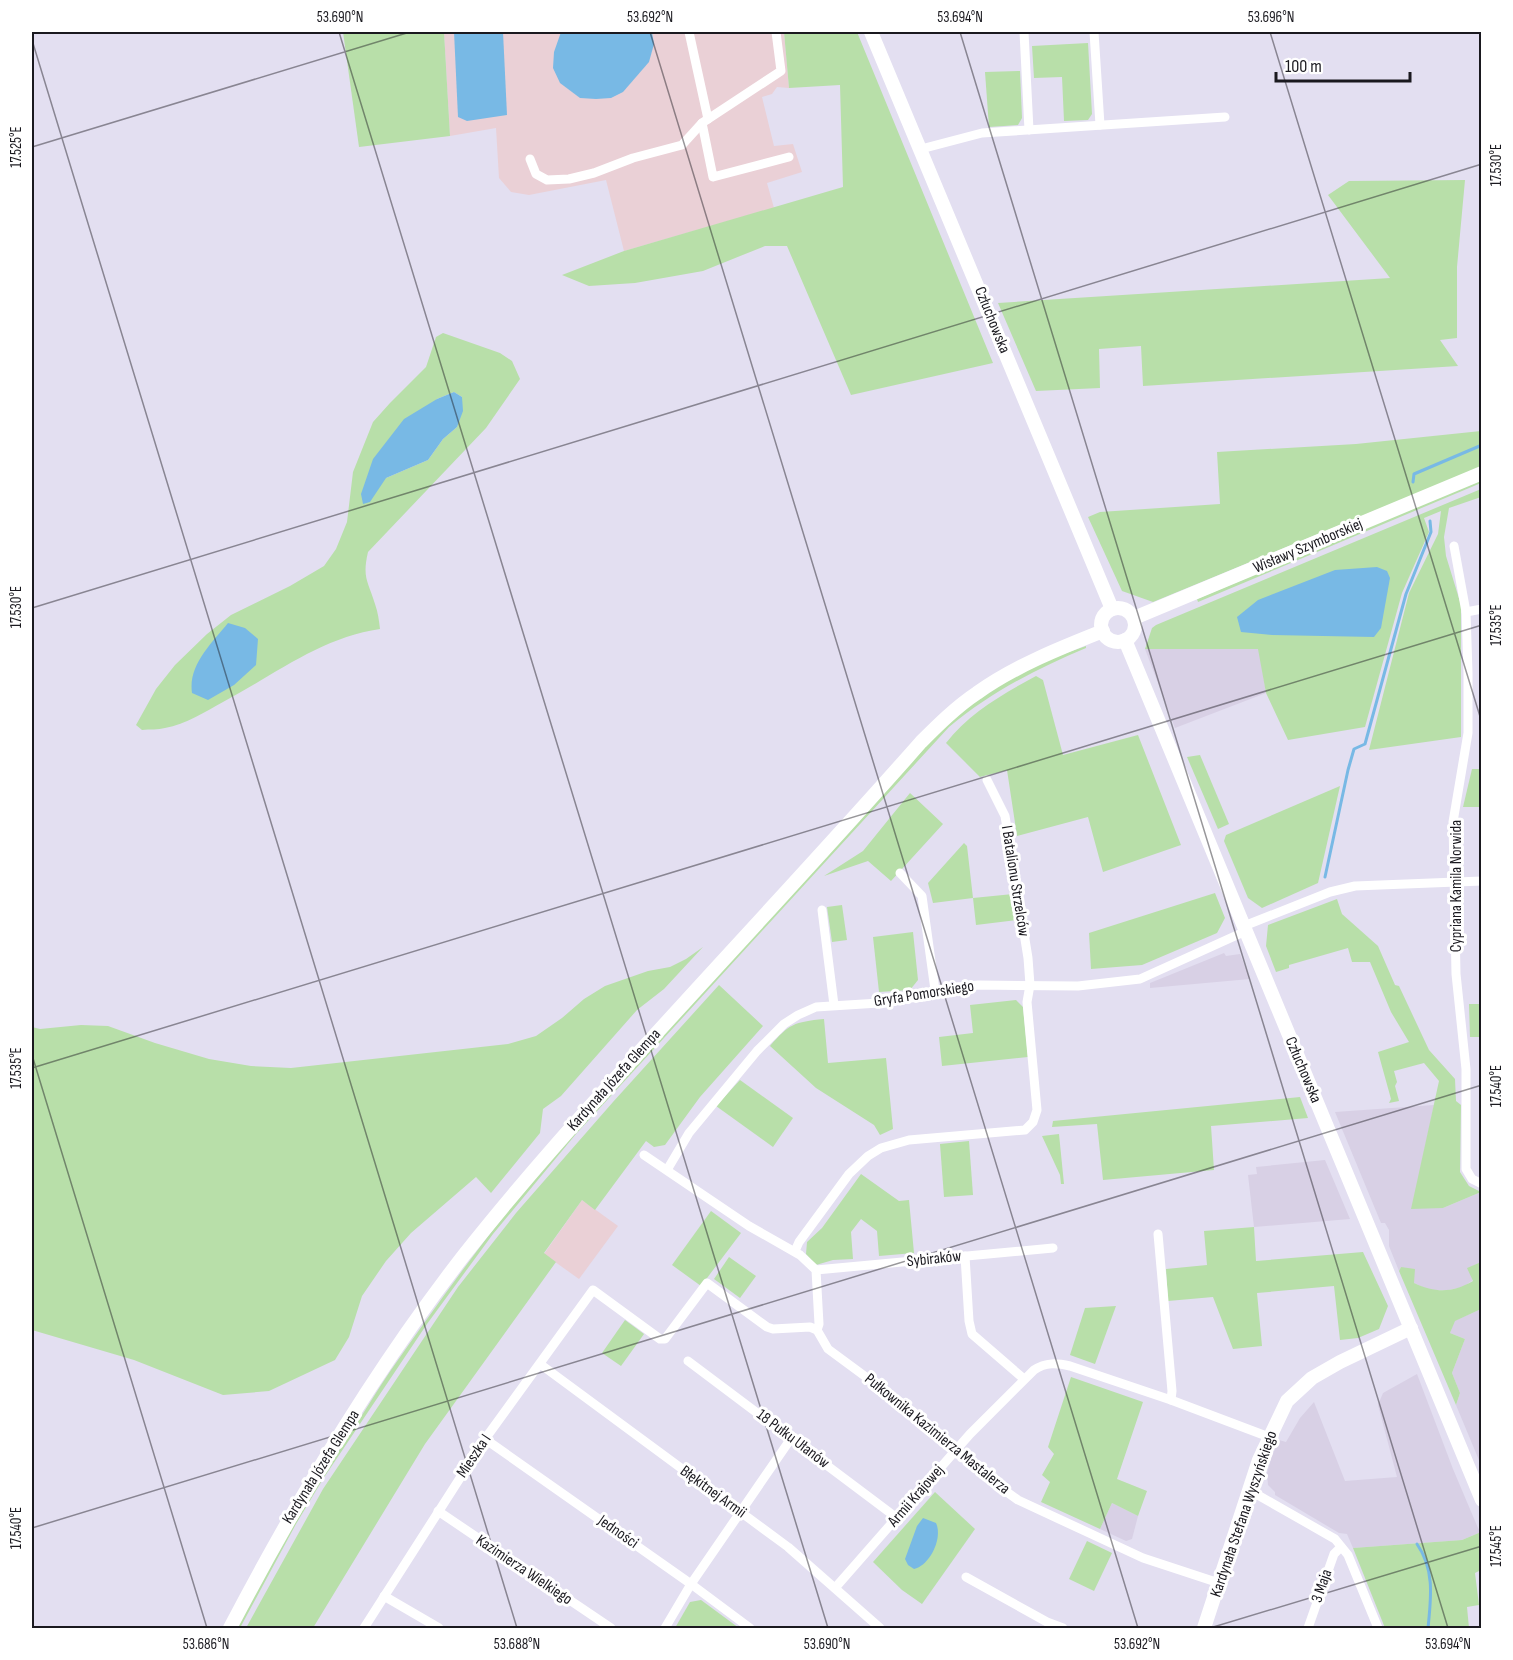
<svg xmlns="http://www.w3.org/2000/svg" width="1513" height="1660" font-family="'Sofia Sans Condensed',sans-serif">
  <rect width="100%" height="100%" fill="#e3dff1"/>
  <g fill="#d8d0e5">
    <polygon points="1145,649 1259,649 1266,693 1175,728"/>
    <polygon points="1224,953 1226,956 1240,954 1250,979 1150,988 1150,983"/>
    <polygon points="1434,1105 1412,1208 1443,1208 1481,1192 1481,1262 1468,1268 1473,1280 1463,1287 1449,1290 1429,1290 1414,1283 1401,1267 1399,1271 1389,1246 1389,1230 1385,1223 1381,1223 1335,1112"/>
    <polygon points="1325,1160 1350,1219 1254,1227 1248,1175 1257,1174 1256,1167"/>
    <polygon points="1481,1309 1481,1465 1456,1405 1460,1393 1452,1373 1465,1339 1450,1333 1454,1321"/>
    <polygon points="1417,1374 1453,1469 1478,1528 1481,1532 1462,1540 1353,1548 1347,1534 1339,1533 1275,1495 1275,1492 1268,1485 1267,1473 1272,1456 1279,1440 1286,1442 1300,1418 1314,1402 1345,1481 1397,1477 1378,1405 1383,1393"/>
    <polygon points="1112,1503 1138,1516 1132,1539 1126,1541 1100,1529"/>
  </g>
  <g fill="#ead0d6">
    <polygon points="444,32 784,32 789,88 777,87 772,94 762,97 774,146 793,144 802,172 767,183 774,208 624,251 606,180 529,195 511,192 499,178 496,128 450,136"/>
    <polygon points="582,1200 618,1226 579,1279 544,1254"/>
  </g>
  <g fill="#b8dfa9" fill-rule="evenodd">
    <polygon points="343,32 444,32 450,136 359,147"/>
    <polygon points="784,32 857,32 993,363 851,395 787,246 765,246 703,271 635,283 589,286 562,275 624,251 843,187 840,85 789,88"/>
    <polygon points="1088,43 1092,114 1088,120 1064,121 1062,77 1034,78 1032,46"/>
    <polygon points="1020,71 1022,118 1018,125 989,127 985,72"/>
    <polygon points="1465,180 1457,267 1457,338 1440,340 1458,366 1143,386 1141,346 1099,349 1100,388 1036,391 998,303 1390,278 1328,195 1349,181"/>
    <path d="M443 333 500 353 512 361 520 379 486 428 368 552C362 578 368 581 375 604 378 612 379 621 380 629 322 637 274 675 223 702 205 712 186 724 165 728 158 730 150 729 142 730L136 725 156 689 175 665 207 634 231 615 290 586 324 566 336 549 347 522 353 472 373 422 390 403 426 367 436 337ZM454 392 462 397 457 427 443 439 428 460 386 478 437 399Z"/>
    <polygon points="1481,431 1481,467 1153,602 1122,591 1088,517 1100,512 1220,504 1217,452 1356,444"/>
    <polygon points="1481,479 1481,483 1198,602 1197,599"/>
    <polygon points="1481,489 1481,497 1449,508 1444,537 1446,556 1461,605 1461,737 1369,750 1409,593 1438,534 1441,511 1424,518 1429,532 1402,593 1365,727 1288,740 1266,693 1258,649 1145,649 1152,628 1156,625"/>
    <path d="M1086 646V648C1036 669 991 692 949 727L576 1134 493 1234 427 1324 323 1479 296 1524 240 1628H235L320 1476C347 1443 367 1405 391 1370 439 1301 488 1234 541 1169L927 744C939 732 952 719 965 709 1001 681 1043 660 1086 646Z"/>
    <path d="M1036 676 1043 680 1063 755 1138 735 1181 845 1103 872 1088 817 1017 836 1007 770 980 777 946 743C969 713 1003 694 1036 676Z"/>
    <polygon points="1200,755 1229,824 1218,829 1187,757"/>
    <polygon points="1472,769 1481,769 1481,807 1463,807"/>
    <polygon points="1340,786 1318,883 1262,908 1248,898 1224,841 1226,835"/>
    <polygon points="910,793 943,824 891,881 868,861 824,876 863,851"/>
    <polygon points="964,843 967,846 973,898 1013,894 1017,920 976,925 973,898 933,903 928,883"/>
    <polygon points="1215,893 1225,918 1217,933 1142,965 1091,969 1089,933"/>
    <polygon points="1337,899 1342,914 1378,946 1395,985 1399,986 1429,1050 1455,1079 1456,1101 1461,1105 1460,1172 1469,1186 1481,1192 1443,1208 1411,1209 1439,1081 1424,1063 1394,1071 1397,1082 1395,1086 1399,1101 1389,1103 1391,1099 1378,1052 1409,1042 1391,1012 1370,962 1352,962 1348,948 1289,965 1289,968 1276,972 1266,946 1268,925"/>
    <polygon points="842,905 847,940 832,942 827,907"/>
    <polygon points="913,932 918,980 910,990 879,992 873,937"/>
    <polygon points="703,947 664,989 637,1010 561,1096 543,1109 540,1133 491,1193 476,1177 411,1233 386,1261 362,1296 349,1337 335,1360 269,1391 223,1395 134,1360 32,1330 32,1027 40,1029 81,1025 108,1026 155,1043 209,1059 251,1066 291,1068 508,1044 536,1036 562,1018 584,999 605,986 648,971 670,967 686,959"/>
    <polygon points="719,985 763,1026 700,1097 665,1145 654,1147 646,1141 595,1210 582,1200 544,1253 556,1262 425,1444 313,1628 246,1628 323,1489 458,1287 516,1213 613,1102"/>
    <polygon points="1016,1000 1023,1007 1028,1057 942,1066 939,1037 973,1033 970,1005"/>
    <polygon points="1469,1004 1481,1004 1481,1037 1470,1037"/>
    <path d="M824 1019 828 1063 886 1058 893 1129 880 1135 874 1125 816 1088 770 1046C789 1024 794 1022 824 1019Z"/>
    <polygon points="740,1080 793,1118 773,1147 716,1106"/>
    <polygon points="1300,1097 1308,1118 1211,1126 1214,1170 1103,1180 1097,1124 1052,1127 1053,1121"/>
    <polygon points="1059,1134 1064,1184 1061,1184 1060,1175 1042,1136"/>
    <polygon points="969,1141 973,1195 944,1197 940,1144"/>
    <polygon points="861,1174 899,1201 909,1200 914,1253 879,1256 877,1231 861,1219 851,1232 853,1259 833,1260 816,1265 806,1254 807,1242 822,1228"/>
    <polygon points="711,1211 741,1233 701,1286 672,1265"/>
    <polygon points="1254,1227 1256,1261 1363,1252 1388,1306 1379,1329 1358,1338 1340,1340 1334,1286 1257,1293 1262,1346 1233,1349 1213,1297 1168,1301 1166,1269 1207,1265 1204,1231"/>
    <polygon points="729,1257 756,1276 740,1298 714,1279"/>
    <path d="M1481 1262V1309L1455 1321 1450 1333 1465 1339 1452 1373 1460 1393 1456 1405 1399 1271 1401 1267 1415 1269 1414 1283C1436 1293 1452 1293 1473 1281L1467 1268Z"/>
    <polygon points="1116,1306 1095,1364 1070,1355 1085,1308"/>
    <polygon points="625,1320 644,1334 621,1366 602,1353"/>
    <polygon points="1071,1377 1143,1402 1117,1479 1147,1491 1138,1516 1112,1503 1100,1529 1041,1502 1050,1482 1042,1475 1054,1454 1048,1447"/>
    <polygon points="935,1492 975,1529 922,1604 902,1590 873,1562"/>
    <polygon points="1481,1532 1481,1570 1475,1573 1479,1605 1467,1607 1469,1628 1385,1628 1353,1548 1462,1540"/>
    <polygon points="1087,1541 1112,1553 1094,1591 1069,1579"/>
    <polygon points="701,1600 739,1628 675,1628 690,1602"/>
  </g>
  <g fill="#78b9e5">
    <polygon points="454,32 503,32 507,115 467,121 458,117"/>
    <polygon points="561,32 652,32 654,44 649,62 623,92 611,98 596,99 580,98 560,83 553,68 554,52"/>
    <polygon points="454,392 462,397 463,411 457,427 443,439 428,460 386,478 370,502 363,504 361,494 373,459 404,419 437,399"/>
    <polygon points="1377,567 1387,571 1390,578 1381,628 1374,637 1272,635 1241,632 1237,617 1258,600 1335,570"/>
    <path d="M228 623 245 628 258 639 256 665 234 685 208 700 192 693C188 665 211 644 228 623Z"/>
    <path d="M923 1518 936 1523C943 1538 930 1565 914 1569L908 1565 905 1559 917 1526Z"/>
  </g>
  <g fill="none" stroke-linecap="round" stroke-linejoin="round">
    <g stroke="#78b9e5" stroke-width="3">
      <polyline points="1413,482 1414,474 1482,445"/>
      <polyline points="1325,877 1348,770 1354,749 1365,744 1406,594 1431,532 1430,521"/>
      <path d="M1417 1544C1435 1570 1431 1598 1428 1628"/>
    </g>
    <g stroke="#fff" stroke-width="9">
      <polyline points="689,32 708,119"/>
      <polyline points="776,32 781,71 702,123 713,177 789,157"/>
      <polyline points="1024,32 1029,130"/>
      <polyline points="1094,32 1100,125"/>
      <polyline points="921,149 982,133 1225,117"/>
      <polyline points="530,159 536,174 547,180 569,179 594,173 633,158 682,145 702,123"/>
      <polyline points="1454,546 1466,612 1468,673 1468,733 1453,822 1456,974 1466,1069 1466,1169 1472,1179 1482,1184"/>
      <polyline points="1466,612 1482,609"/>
      <polyline points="900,873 922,896 935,990"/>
      <polyline points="822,910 834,1005"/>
      <polyline points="1244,926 1330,892 1355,886 1482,881"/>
      <polyline points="644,1155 749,1226 800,1255 816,1270 819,1324 817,1330"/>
      <polyline points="667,1170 689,1133 757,1051 784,1024 798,1015 816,1007 879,1003 923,996 935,990 978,985 1078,986 1140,979 1246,931"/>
      <polyline points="1158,1234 1172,1391 1171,1400"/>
      <polyline points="795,1251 799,1242 849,1174 868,1156 881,1148 909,1140 1025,1130 1033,1122 1037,1110 1027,1002 1030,985 1028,958 1005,816 987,780"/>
      <polyline points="965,1256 969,1321 972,1334 1024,1379"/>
      <polyline points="816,1270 1053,1248"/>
      <polyline points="688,1361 897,1518"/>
      <polyline points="540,1364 788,1547 880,1628"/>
      <polyline points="485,1439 691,1584 750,1628"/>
      <polyline points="1249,1490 1335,1539 1348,1555 1378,1628"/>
      <polyline points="438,1511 611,1628"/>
      <polyline points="966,1577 1047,1622 1063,1628"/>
      <path d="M835 1588 970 1434 1034 1370C1046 1362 1057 1363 1070 1366L1171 1400 1269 1437"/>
      <polyline points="384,1596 439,1628"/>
      <polyline points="364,1628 485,1439 593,1290 660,1339 665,1339 707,1283 767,1327 773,1329 810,1327 817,1330 828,1349 912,1411 1000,1487 1018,1500 1143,1558 1219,1583"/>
      <polyline points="665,1628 691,1584 792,1437"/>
      <polyline points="1308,1628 1334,1554 1341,1547"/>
    </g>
    <g stroke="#fff" stroke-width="14">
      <polyline points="871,32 1112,609"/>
      <circle cx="1118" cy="625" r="17"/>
      <polyline points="1134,618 1482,473"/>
      <polyline points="1125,640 1482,1500"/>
      <path d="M230 1628C298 1498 374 1371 464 1255 524 1179 589 1107 654 1036 743 938 833 842 921 742 938 725 956 707 977 693 1015 666 1060 648 1103 631"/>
      <polyline points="1204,1628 1259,1460 1287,1401 1312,1378 1340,1362 1411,1328"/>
    </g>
  </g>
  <path fill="none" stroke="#1a191f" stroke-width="1.5" stroke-opacity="0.45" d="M339 32 828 1628M650 32 1138 1628M960 32 1448 1628M1270 32 1482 723M32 40 517 1628M32 147 410 32M32 608 1482 164M32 1055 207 1628M32 1068 1482 625M32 1528 1482 1085M1210 1628 1482 1546"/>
  <g text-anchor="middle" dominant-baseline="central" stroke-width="6" stroke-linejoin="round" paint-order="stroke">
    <g font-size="16" fill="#1a191f" stroke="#fff">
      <text transform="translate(992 320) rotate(68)">Człuchowska</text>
      <text transform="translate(1308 546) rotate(-23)">Wisławy Szymborskiej</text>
      <text transform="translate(1015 881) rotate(81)">I Batalionu Strzelców</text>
      <text transform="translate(1456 886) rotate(-90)">Cypriana Kamila Norwida</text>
      <text transform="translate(924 994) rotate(-9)">Gryfa Pomorskiego</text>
      <text transform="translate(1303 1070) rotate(67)">Człuchowska</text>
      <text transform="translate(614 1080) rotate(-48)">Kardynała Józefa Glempa</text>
      <text transform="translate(934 1259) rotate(-6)">Sybiraków</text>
      <text transform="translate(937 1434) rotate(39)">Pułkownika Kazimierza Mastalerza</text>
      <text transform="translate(793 1439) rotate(37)">18 Pułku Ułanów</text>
      <text transform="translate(474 1456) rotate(-56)">Mieszka I</text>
      <text transform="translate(321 1467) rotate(-58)">Kardynała Józefa Glempa</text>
      <text transform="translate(713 1492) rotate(36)">Błękitnej Armii</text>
      <text transform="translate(916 1496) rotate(-49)">Armii Krajowej</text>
      <text transform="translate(1244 1514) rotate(-71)">Kardynała Stefana Wyszyńskiego</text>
      <text transform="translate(618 1532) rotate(35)">Jedności</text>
      <text transform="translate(524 1570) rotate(34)">Kazimierza Wielkiego</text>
      <text transform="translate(1322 1586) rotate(-71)">3 Maja</text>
    </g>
  </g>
  <rect width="1513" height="1660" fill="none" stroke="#ffffff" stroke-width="66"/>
  <path d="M1276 72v9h134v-9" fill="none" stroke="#1a191f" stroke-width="3"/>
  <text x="1285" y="72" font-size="18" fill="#1a191f" stroke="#ffffff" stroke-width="4.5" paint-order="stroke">100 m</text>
  <rect x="33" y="33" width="1447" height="1594" fill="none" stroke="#1a191f" stroke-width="2"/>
  <g font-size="15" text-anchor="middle" fill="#1a191f">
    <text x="340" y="22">53.690°N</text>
    <text x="650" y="22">53.692°N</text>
    <text x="960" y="22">53.694°N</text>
    <text x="1271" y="22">53.696°N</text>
    <text transform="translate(16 147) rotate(-90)" y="5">17.525°E</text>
    <text transform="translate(1496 165) rotate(-90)" y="5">17.530°E</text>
    <text transform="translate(16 607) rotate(-90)" y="5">17.530°E</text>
    <text transform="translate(1496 625) rotate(-90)" y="5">17.535°E</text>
    <text transform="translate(16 1068) rotate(-90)" y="5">17.535°E</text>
    <text transform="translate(1496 1086) rotate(-90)" y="5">17.540°E</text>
    <text transform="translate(16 1528) rotate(-90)" y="5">17.540°E</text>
    <text transform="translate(1496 1546) rotate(-90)" y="5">17.545°E</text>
    <text x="206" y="1649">53.686°N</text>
    <text x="517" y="1649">53.688°N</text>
    <text x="827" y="1649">53.690°N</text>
    <text x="1137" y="1649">53.692°N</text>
    <text x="1448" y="1649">53.694°N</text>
  </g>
</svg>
